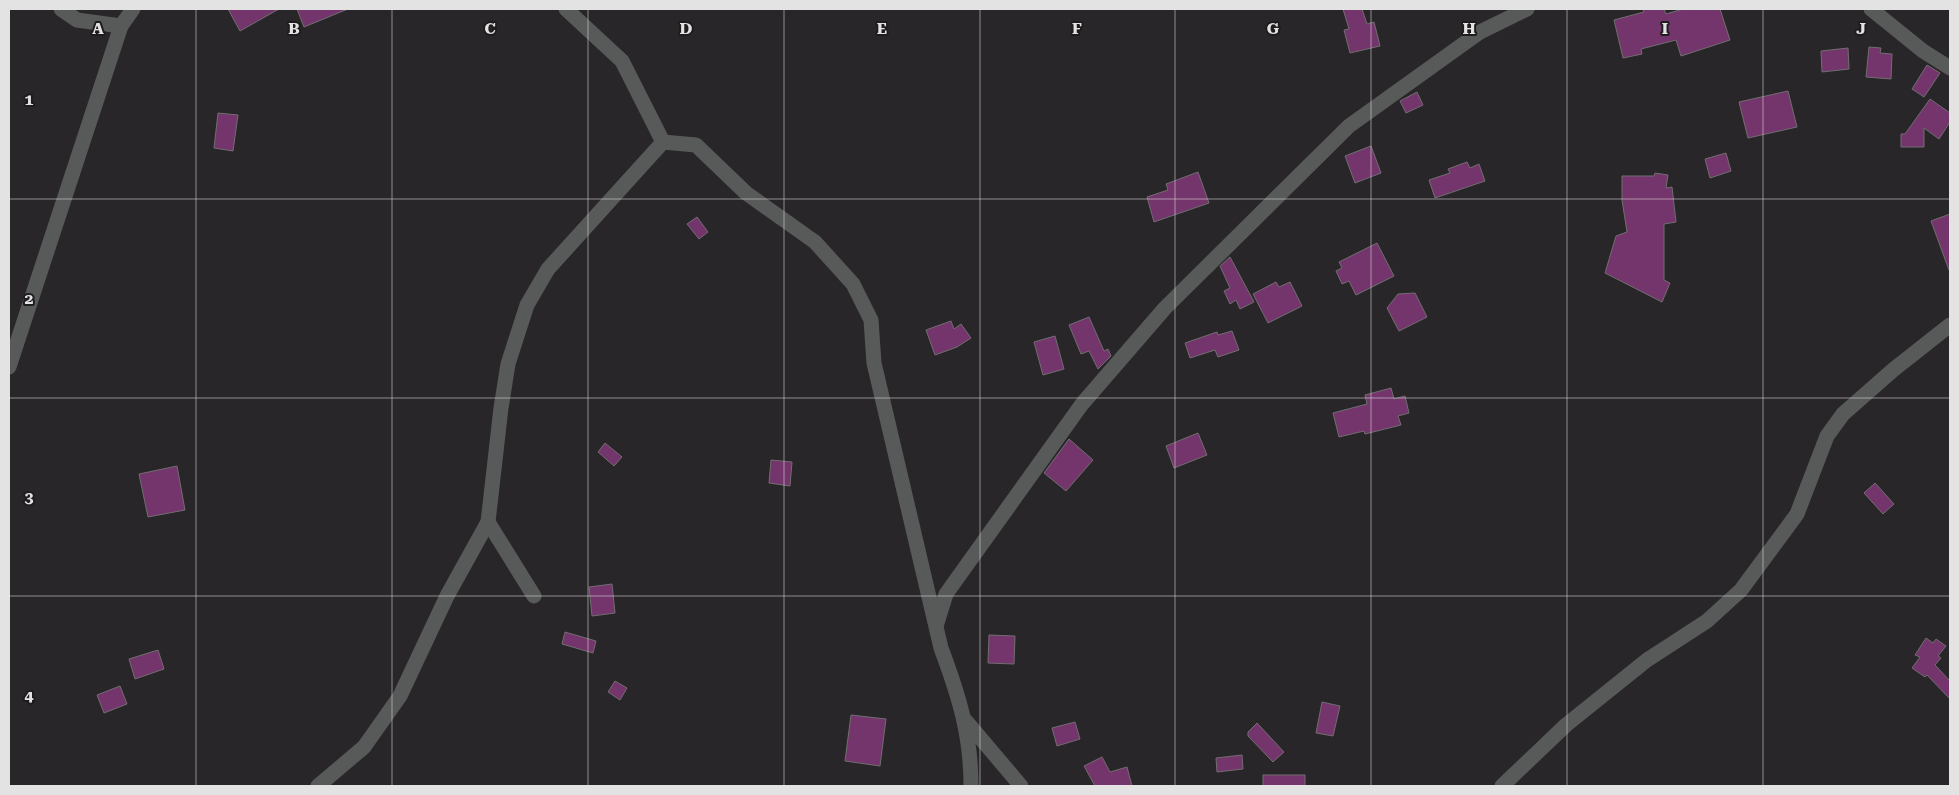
<svg xmlns="http://www.w3.org/2000/svg" width="1959" height="795" font-family="'Roboto Serif',serif">
  <rect width="100%" height="100%" fill="#282628"/>
  <g fill="#74356c" stroke="#716e71">
    <polygon points="228,9 279,9 240,31"/>
    <polygon points="297,9 348,9 304,27"/>
    <polygon points="1343,9 1362,9 1367,24 1374,22 1380,46 1350,53 1344,30 1349,29"/>
    <polygon points="1643,9 1664,9 1666,14 1683,9 1720,9 1730,40 1681,56 1676,40 1641,49 1642,54 1623,58 1614,20 1644,12"/>
    <polygon points="1869,47 1881,48 1880,53 1892,54 1891,79 1866,77"/>
    <polygon points="1848,48 1849,69 1822,72 1821,51"/>
    <polygon points="1927,65 1940,73 1924,97 1912,89"/>
    <polygon points="1788,91 1797,127 1748,138 1739,102"/>
    <polygon points="1417,92 1423,105 1406,113 1400,101"/>
    <polygon points="1930,99 1950,113 1950,122 1939,139 1924,128 1924,147 1901,147 1901,134 1905,134"/>
    <polygon points="218,113 238,115 233,151 214,148"/>
    <polygon points="1371,146 1381,173 1355,183 1345,156"/>
    <polygon points="1726,153 1731,171 1710,178 1705,159"/>
    <polygon points="1467,162 1470,168 1479,164 1485,181 1435,198 1429,180 1450,173 1448,169"/>
    <polygon points="1198,172 1209,203 1154,222 1147,197 1168,190 1166,184"/>
    <polygon points="1655,173 1668,175 1666,188 1672,187 1676,222 1664,224 1664,280 1670,283 1662,302 1605,273 1616,236 1627,232 1622,200 1622,176 1654,176"/>
    <polygon points="1950,214 1950,270 1949,270 1931,221"/>
    <polygon points="697,217 708,232 699,239 687,224"/>
    <polygon points="1377,243 1394,276 1356,295 1349,281 1342,284 1336,271 1342,268 1339,262"/>
    <polygon points="1230,257 1254,302 1240,309 1236,300 1230,304 1224,291 1230,288 1220,266"/>
    <polygon points="1276,282 1279,287 1290,282 1302,306 1268,323 1253,294"/>
    <polygon points="1415,293 1427,317 1399,331 1387,308 1398,294"/>
    <polygon points="1089,317 1104,351 1108,349 1111,356 1098,369 1089,351 1081,354 1069,325"/>
    <polygon points="951,321 954,329 961,324 971,338 957,347 935,355 926,330"/>
    <polygon points="1232,331 1239,350 1218,357 1215,350 1190,358 1185,343 1217,332 1218,335"/>
    <polygon points="1055,336 1064,369 1043,375 1034,342"/>
    <polygon points="1391,388 1394,399 1405,396 1409,413 1398,416 1401,425 1365,434 1364,431 1339,437 1333,413 1367,404 1365,395"/>
    <polygon points="1198,433 1207,455 1174,468 1166,446"/>
    <polygon points="1069,439 1093,460 1066,491 1044,473"/>
    <polygon points="605,443 622,457 614,466 598,452"/>
    <polygon points="771,460 792,462 790,486 769,483"/>
    <polygon points="177,466 185,510 148,517 139,474"/>
    <polygon points="1875,483 1894,504 1883,514 1864,493"/>
    <polygon points="612,584 615,613 592,616 589,587"/>
    <polygon points="565,632 596,641 593,653 562,644"/>
    <polygon points="989,635 1015,636 1014,664 988,663"/>
    <polygon points="1926,638 1933,643 1936,639 1946,646 1938,656 1941,658 1935,665 1950,681 1950,699 1927,675 1925,677 1912,668 1920,657 1915,655"/>
    <polygon points="158,650 164,669 135,679 129,659"/>
    <polygon points="615,681 627,688 620,700 608,692"/>
    <polygon points="120,686 127,704 104,713 97,695"/>
    <polygon points="1322,702 1340,706 1333,736 1316,733"/>
    <polygon points="851,715 886,719 880,766 845,761"/>
    <polygon points="1075,722 1080,739 1057,746 1052,728"/>
    <polygon points="1257,723 1284,752 1273,762 1248,736 1248,732"/>
    <polygon points="1242,755 1243,769 1217,772 1216,758"/>
    <polygon points="1102,757 1110,772 1127,767 1132,786 1095,786 1084,766"/>
    <rect x="1263" y="775" width="42" height="11"/>
  </g>
  <g fill="none" stroke-linecap="round" stroke-linejoin="round">
    <g stroke="#585a5a" stroke-width="15">
      <polyline points="61,9 77,20 121,26"/>
      <path d="M566 9 622 61 663 142 696 145 746 193 815 242 853 284 871 320 874 363 941 648C959 696 971 735 971 786"/>
      <polyline points="1871,9 1923,51 1950,68"/>
      <polyline points="9,367 121,26 133,9"/>
      <polyline points="534,596 488,522 501,408 508,364 527,305 548,269 663,142"/>
      <polyline points="937,623 946,594 1082,404 1165,308 1349,126 1480,32 1527,9"/>
      <polyline points="966,721 1021,786"/>
      <polyline points="318,786 364,747 400,696 447,596 488,522"/>
      <polyline points="1502,786 1566,725 1647,660 1707,621 1741,590 1797,514 1827,436 1843,414 1893,370 1950,325"/>
    </g>
  </g>
  <path fill="none" stroke="#e4e3e4" stroke-width="1" stroke-opacity="0.55" d="M196 9V786M392 9V786M588 9V786M784 9V786M980 9V786M1175 9V786M1371 9V786M1567 9V786M1763 9V786M9 199H1950M9 398H1950M9 596H1950"/>
  <g font-size="16" text-anchor="middle" font-weight="bold" fill="#e4e3e4" stroke="#1f1c1e" stroke-width="4" stroke-linejoin="round" paint-order="stroke">
    <text x="98" y="34">A</text>
    <text x="294" y="34">B</text>
    <text x="490" y="34">C</text>
    <text x="686" y="34">D</text>
    <text x="882" y="34">E</text>
    <text x="1077" y="34">F</text>
    <text x="1273" y="34">G</text>
    <text x="1469" y="34">H</text>
    <text x="1665" y="34">I</text>
    <text x="1861" y="34">J</text>
    <text x="29" y="105">1</text>
    <text x="29" y="304">2</text>
    <text x="29" y="503">3</text>
    <text x="29" y="701">4</text>
  </g>
  <rect width="1959" height="795" fill="none" stroke="#e4e3e4" stroke-width="20"/>
</svg>
